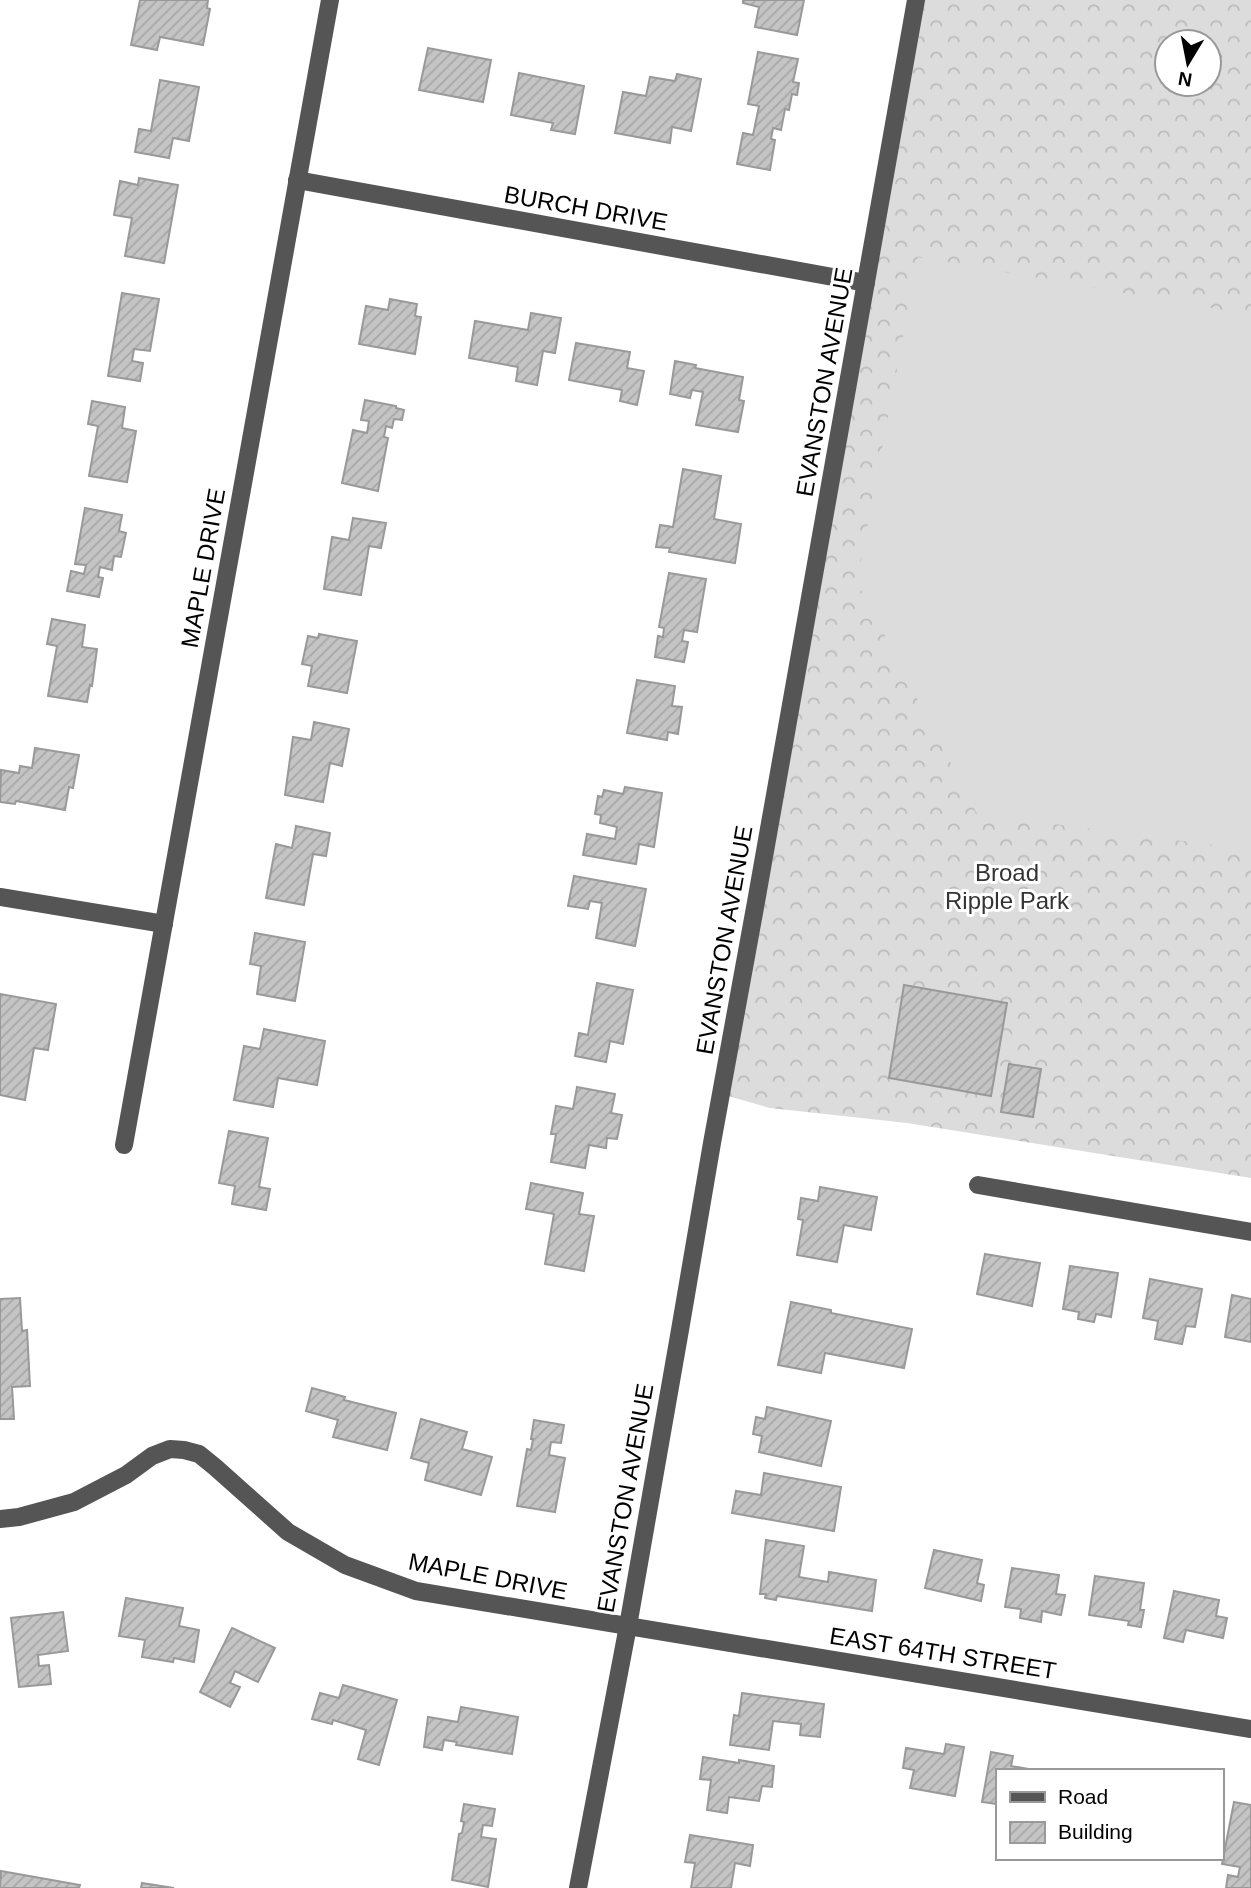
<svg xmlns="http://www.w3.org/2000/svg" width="1251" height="1888" font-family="Arial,sans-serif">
  <defs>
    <pattern id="forest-crowns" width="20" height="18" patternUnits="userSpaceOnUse" patternTransform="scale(1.75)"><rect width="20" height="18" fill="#dcdcdc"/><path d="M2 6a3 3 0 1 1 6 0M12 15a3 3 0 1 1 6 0" fill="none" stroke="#bbb"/></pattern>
    <pattern id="building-hatch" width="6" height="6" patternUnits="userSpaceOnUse" patternTransform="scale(1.75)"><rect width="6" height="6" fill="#c4c4c4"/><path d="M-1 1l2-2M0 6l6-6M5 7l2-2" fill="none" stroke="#a7a7a7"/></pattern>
  </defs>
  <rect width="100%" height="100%" fill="#fff"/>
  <path fill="url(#forest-crowns)" fill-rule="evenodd" d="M916 0H1251V1178L907 1123 770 1108 721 1094ZM1167 42H1209V84H1167Z"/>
  <polygon fill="#dcdcdc" points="918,257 1251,315 1251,850 977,814 857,582"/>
  <g fill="url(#building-hatch)" stroke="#999" stroke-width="2">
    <polygon points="140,0 208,0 207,8 210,9 203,45 160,37 157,50 131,45"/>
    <polygon points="743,0 804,0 797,35 755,27 759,7 743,3"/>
    <polygon points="428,48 491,60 483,102 419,90"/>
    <polygon points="758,52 798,59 793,82 799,83 797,95 792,94 789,110 785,109 781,130 773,128 771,139 775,140 770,170 737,164 743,133 753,135 759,106 748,104"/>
    <polygon points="519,73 584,86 575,134 551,130 553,123 511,115"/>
    <polygon points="677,74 701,79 691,131 672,127 670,143 615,133 623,92 646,96 650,77 675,81"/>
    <polygon points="160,80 199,87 189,141 173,138 169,158 135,152 139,129 151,131"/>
    <polygon points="139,178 178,185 164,263 125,256 132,218 114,215 120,181 138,185"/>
    <polygon points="122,293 159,299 150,351 134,349 132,361 143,363 140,381 108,376"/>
    <polygon points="390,299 417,304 415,316 421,317 415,354 359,344 366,306 388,310"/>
    <polygon points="531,313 561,318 555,353 543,351 537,385 516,381 518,367 469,358 475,321 528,330"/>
    <polygon points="576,343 630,352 627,368 644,371 637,405 620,401 622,390 569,380"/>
    <polygon points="675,361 696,365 695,368 743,377 739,400 744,401 738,432 696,425 703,392 692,390 690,398 670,394"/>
    <polygon points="365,400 396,406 396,408 404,410 402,420 394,419 392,428 386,426 384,437 388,438 378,491 342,483 353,430 367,433 369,421 361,420"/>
    <polygon points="92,401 125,407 122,428 136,431 127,482 89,476 98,426 88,424"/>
    <polygon points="683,469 721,476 714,519 741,524 735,563 669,552 670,548 656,547 660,525 673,527"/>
    <polygon points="85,508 122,515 119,531 126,533 121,557 114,556 112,570 100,567 98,577 103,578 99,597 67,591 71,571 84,574 86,565 75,564"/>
    <polygon points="353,518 386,523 381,548 369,546 361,595 324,589 332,537 349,540"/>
    <polygon points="669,573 706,579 697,632 684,630 682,641 688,642 684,662 655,657 658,636 663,637 664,628 659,627"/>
    <polygon points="52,619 85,625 82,647 97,649 92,686 90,685 87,702 48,696 57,646 47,644"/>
    <polygon points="319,634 357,641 347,693 308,686 312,666 302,664 308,636 318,638"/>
    <polygon points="637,680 675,686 672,706 682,707 678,734 668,732 667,740 627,733"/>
    <polygon points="314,722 349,729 342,766 330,763 323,802 285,795 293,737 311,740"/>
    <polygon points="35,748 79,755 73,788 69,787 65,810 16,801 15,804 0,802 1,770 19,773 20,766 32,768"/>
    <polygon points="625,787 662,793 654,847 639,844 636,864 583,855 587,834 615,839 617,827 600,823 601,815 595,814 598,796 602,797 604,790 623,794"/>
    <polygon points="296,826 330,833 326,856 313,854 304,905 266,898 276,844 292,848"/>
    <polygon points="574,876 646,889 635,946 596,938 602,903 590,901 588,909 568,906"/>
    <polygon points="255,933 305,942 295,1001 257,994 261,966 250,964"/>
    <polygon points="597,983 633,990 623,1044 610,1041 606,1062 575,1056 579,1033 588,1035"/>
    <polygon points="904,985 1007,1003 991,1096 889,1078"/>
    <polygon points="0,994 56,1004 48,1050 34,1048 25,1100 0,1095"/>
    <polygon points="264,1029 325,1041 317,1085 278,1078 273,1107 234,1100 244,1046 260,1049"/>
    <polygon points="1009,1064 1041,1069 1033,1117 1001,1112"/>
    <polygon points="577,1087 615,1094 611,1113 622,1115 617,1139 607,1138 606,1148 589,1145 585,1168 551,1162 556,1134 551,1134 556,1106 573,1109"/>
    <polygon points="229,1131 268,1138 259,1187 270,1189 266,1210 232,1204 235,1186 219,1183"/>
    <polygon points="531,1183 583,1193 579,1214 594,1216 584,1271 545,1264 554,1214 526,1209"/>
    <polygon points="820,1187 877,1197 871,1230 844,1225 837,1262 797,1255 803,1220 798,1219 801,1198 818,1201"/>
    <polygon points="985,1254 1040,1263 1032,1306 977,1294"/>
    <polygon points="1070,1266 1118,1273 1111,1317 1096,1314 1094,1322 1078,1319 1079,1312 1063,1309"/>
    <polygon points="1150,1279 1202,1289 1195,1327 1186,1326 1182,1344 1155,1339 1158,1321 1143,1318"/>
    <polygon points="1232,1295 1251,1299 1251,1342 1225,1337"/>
    <polygon points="20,1298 22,1331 27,1330 30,1386 12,1387 14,1419 0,1419 0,1299"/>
    <polygon points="791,1302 831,1310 831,1313 912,1329 904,1368 825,1353 821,1373 778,1365"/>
    <polygon points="312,1388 345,1397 344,1400 396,1413 387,1450 333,1437 338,1420 306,1411"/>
    <polygon points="767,1407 831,1421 821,1466 759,1452 762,1436 753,1434 756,1417 765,1419"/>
    <polygon points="421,1419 467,1432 462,1449 492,1457 481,1495 425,1480 429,1463 411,1458"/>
    <polygon points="534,1420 564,1425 561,1443 551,1442 549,1455 565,1458 555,1512 517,1506 527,1449 531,1450 533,1439 531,1439"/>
    <polygon points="764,1473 841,1487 834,1531 732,1513 736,1491 761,1495"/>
    <polygon points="766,1540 804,1546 799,1577 828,1582 829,1572 876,1580 872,1611 777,1596 776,1600 765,1598 766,1594 760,1594"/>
    <polygon points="934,1550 982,1560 977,1583 984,1585 981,1601 925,1588"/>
    <polygon points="1012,1568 1059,1575 1056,1594 1065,1595 1061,1615 1042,1611 1041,1622 1020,1618 1021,1609 1005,1607"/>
    <polygon points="1095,1576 1144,1583 1140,1610 1144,1610 1141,1627 1128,1625 1129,1621 1089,1615"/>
    <polygon points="1174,1591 1219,1600 1216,1616 1227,1618 1223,1638 1186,1630 1183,1642 1164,1638"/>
    <polygon points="126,1598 183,1608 179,1626 199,1630 194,1662 174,1658 173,1662 142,1657 145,1640 119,1636"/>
    <polygon points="63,1612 68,1651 38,1655 39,1666 49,1665 51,1684 19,1687 11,1618"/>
    <polygon points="232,1628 275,1648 258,1682 235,1671 230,1683 240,1687 230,1707 200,1692"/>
    <polygon points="343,1685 397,1700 379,1765 358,1759 366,1730 333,1720 332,1724 312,1719 320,1693 339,1698"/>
    <polygon points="742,1693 824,1704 820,1737 800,1735 801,1724 773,1721 769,1750 730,1745 734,1715 739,1716"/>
    <polygon points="461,1707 518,1717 512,1754 456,1745 457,1742 444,1740 442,1750 424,1747 428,1717 458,1722"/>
    <polygon points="946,1744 964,1747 955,1796 910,1788 914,1770 903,1768 906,1748 944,1754"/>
    <polygon points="991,1752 1013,1756 1011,1766 1040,1771 997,1771 997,1804 982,1802"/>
    <polygon points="703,1757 739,1763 739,1760 774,1766 772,1787 762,1786 759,1801 729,1797 727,1813 707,1810 711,1780 700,1779"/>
    <polygon points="1234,1802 1251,1805 1251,1888 1226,1888 1228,1875 1238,1877 1240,1867 1222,1864"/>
    <polygon points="464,1804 495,1809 492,1826 483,1825 481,1837 496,1839 488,1887 452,1880 459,1834 462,1833 464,1822 461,1821"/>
    <polygon points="690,1835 753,1845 750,1866 735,1863 731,1888 691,1888 695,1863 685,1862"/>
    <polygon points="1,1871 80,1885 79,1888 0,1888"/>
    <polygon points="142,1883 174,1888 141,1888"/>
  </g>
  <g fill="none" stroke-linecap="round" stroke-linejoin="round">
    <g stroke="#555" stroke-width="18">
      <polyline points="297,180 866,283"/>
      <polyline points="0,897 164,924"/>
      <polyline points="124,1145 330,0"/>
      <polyline points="978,1185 1251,1232"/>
      <polyline points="0,1519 19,1517 74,1502 126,1475 152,1456 170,1449 184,1450 199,1454 215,1467 288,1532 345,1565 416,1591 1251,1729"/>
      <polyline points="578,1888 628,1626 680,1330 712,1143 756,902 916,0"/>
    </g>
  </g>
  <g text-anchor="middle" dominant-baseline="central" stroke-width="6" stroke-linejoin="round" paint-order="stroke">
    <g font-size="24" fill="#000" stroke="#fff">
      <text transform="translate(586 208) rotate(10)">BURCH DRIVE</text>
      <text transform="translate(824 382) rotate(-80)">EVANSTON AVENUE</text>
      <text transform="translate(203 568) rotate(-80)">MAPLE DRIVE</text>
      <text transform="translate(724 940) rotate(-80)">EVANSTON AVENUE</text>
      <text transform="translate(625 1498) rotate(-80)">EVANSTON AVENUE</text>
      <text transform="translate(488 1576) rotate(11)">MAPLE DRIVE</text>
      <text transform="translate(943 1653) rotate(9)">EAST 64TH STREET</text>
    </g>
    <g font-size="24" fill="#333" stroke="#fff">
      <text x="1007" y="872">Broad<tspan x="1007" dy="28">Ripple Park</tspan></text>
    </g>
  </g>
  <rect x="996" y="1769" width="228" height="91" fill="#ffffff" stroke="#999999" stroke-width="2"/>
  <rect x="1010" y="1792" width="35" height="10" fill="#555555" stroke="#999999" stroke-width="2"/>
  <text x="1058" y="1804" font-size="21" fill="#000000">Road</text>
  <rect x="1010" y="1822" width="35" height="21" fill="url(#building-hatch)" stroke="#999999" stroke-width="2"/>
  <text x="1058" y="1839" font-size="21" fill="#000000">Building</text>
  <g transform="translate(1188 63) rotate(190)"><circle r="33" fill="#ffffff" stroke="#999999" stroke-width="2"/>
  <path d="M0-5L12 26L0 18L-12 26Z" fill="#000000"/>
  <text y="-10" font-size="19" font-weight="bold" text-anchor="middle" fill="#000000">N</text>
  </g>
</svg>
